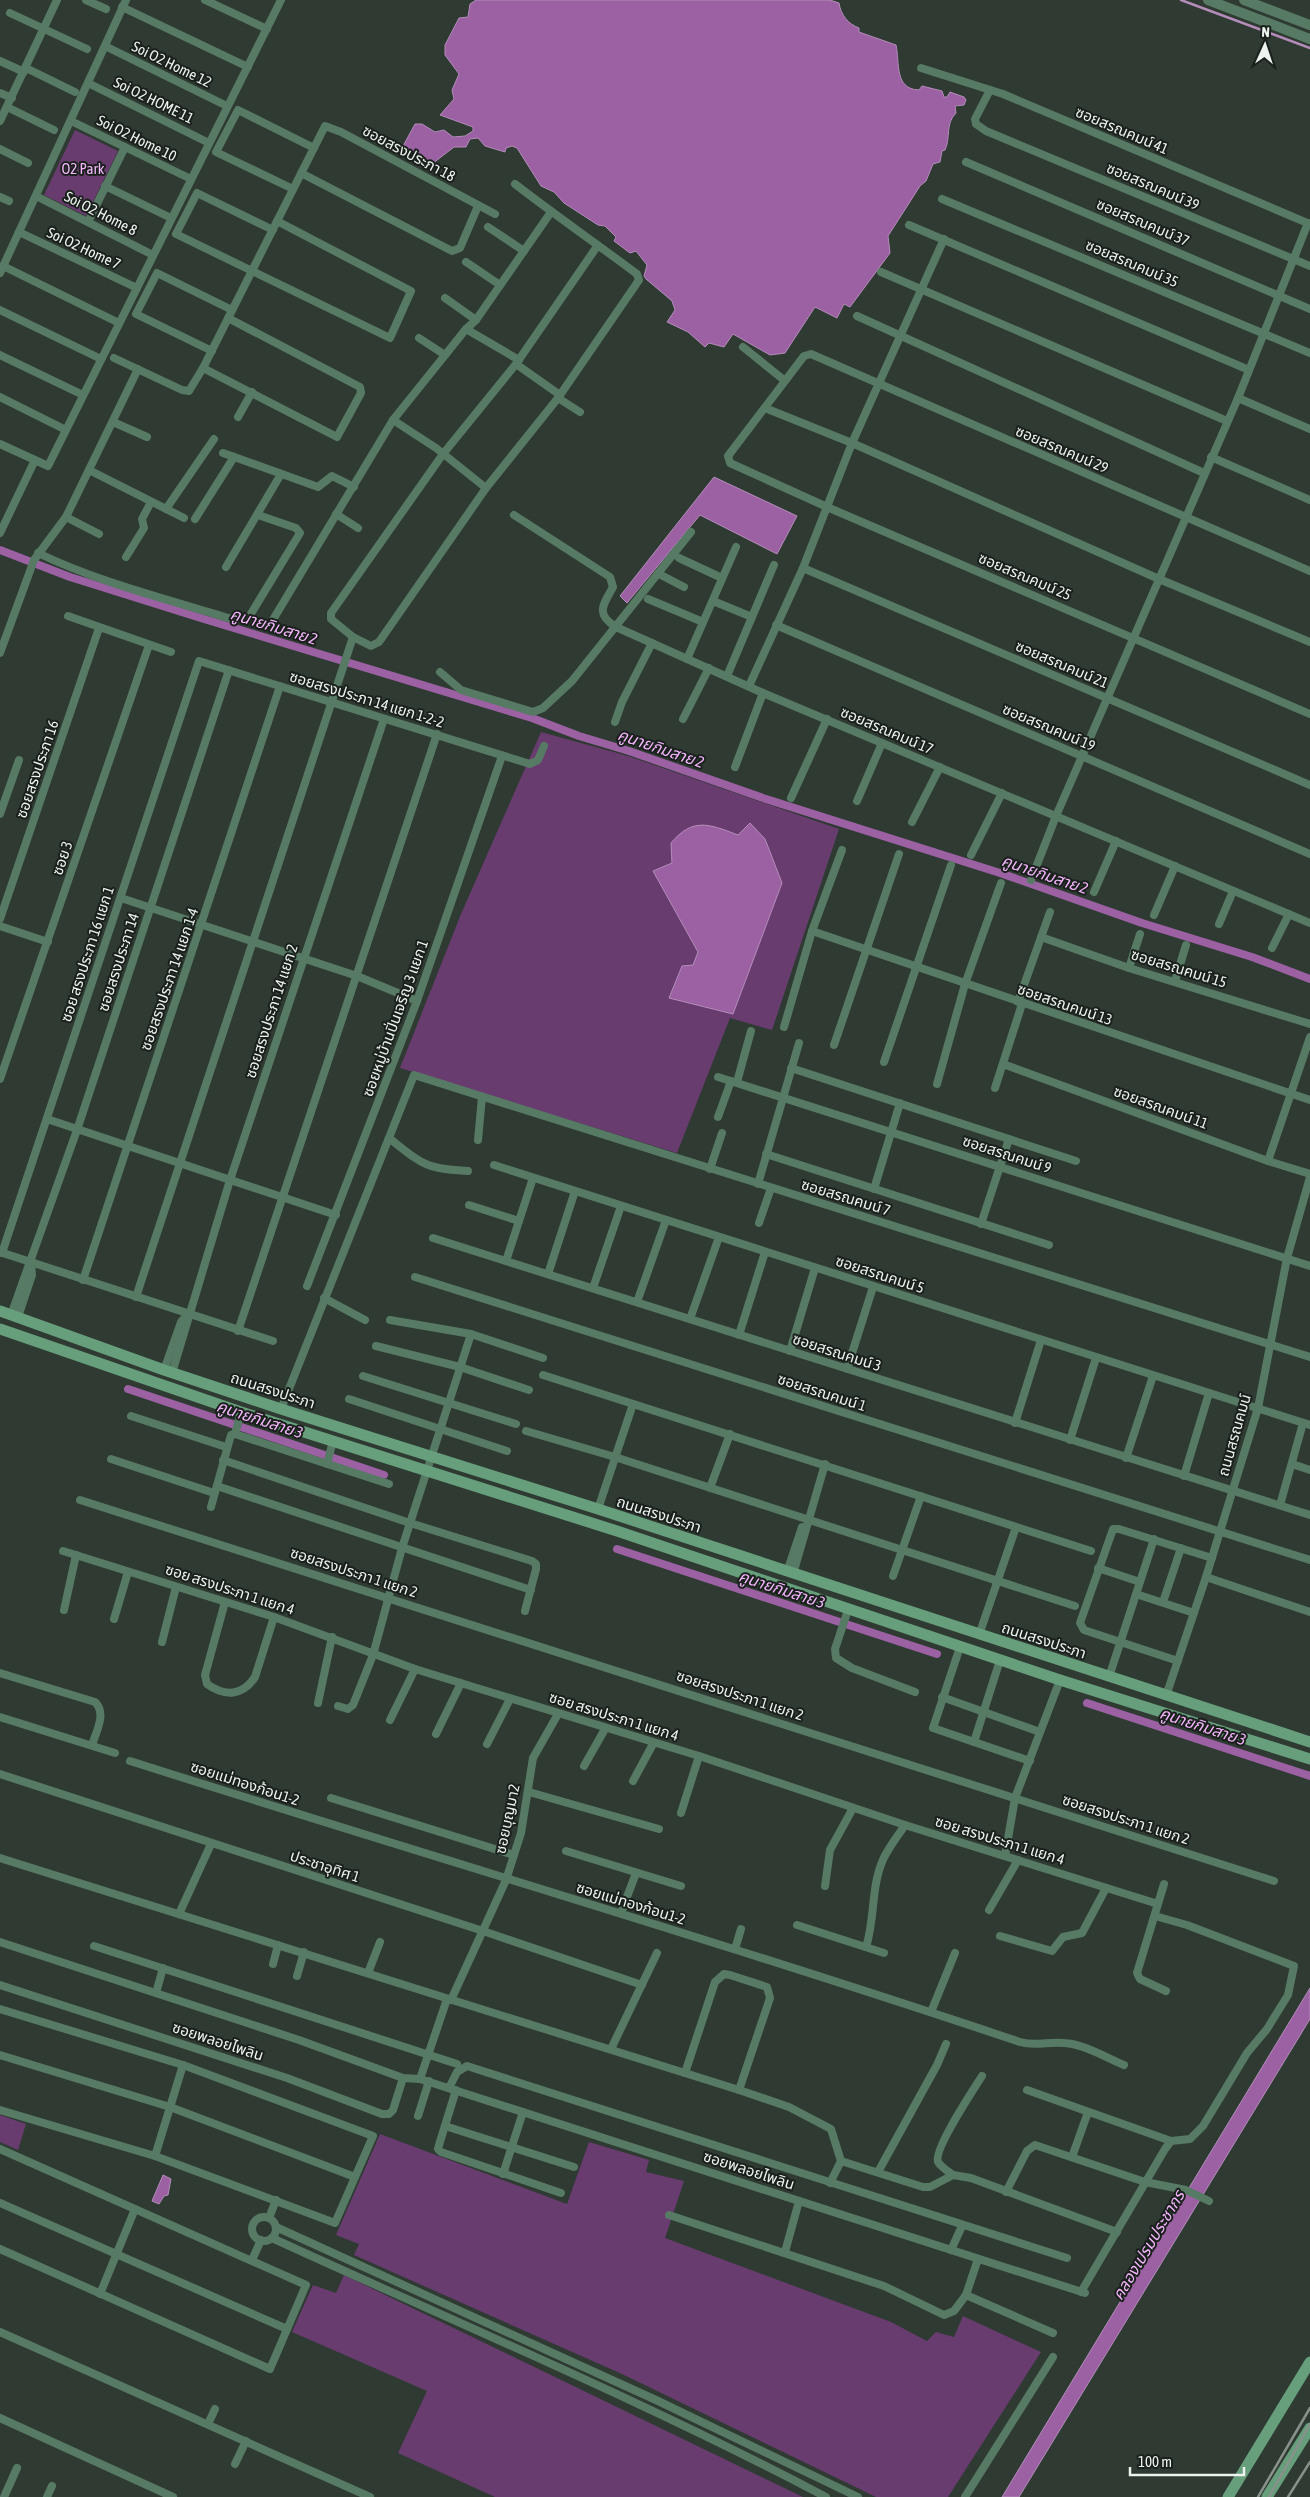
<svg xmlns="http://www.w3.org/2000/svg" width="1310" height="2497" font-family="'Asap Condensed','Noto Sans Thai',sans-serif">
  <rect width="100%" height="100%" fill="#2e3a32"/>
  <g fill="#693c6f">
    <polygon points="75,130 118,151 86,216 44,195"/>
    <polygon points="541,732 628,756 839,829 772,1030 730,1018 677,1153 400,1068 461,914"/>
    <polygon points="0,2115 26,2124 18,2150 0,2142"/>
    <polygon points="380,2134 567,2204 589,2142 649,2160 646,2172 684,2181 665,2238 891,2322 927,2341 936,2332 954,2337 963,2316 1041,2352 948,2497 876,2497 622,2374 354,2255 359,2244 336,2235"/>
    <polygon points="344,2275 803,2497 495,2497 398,2453 427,2391 292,2332 313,2285 336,2293"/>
  </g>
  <g fill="#9b61a3" stroke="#b48dba">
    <path d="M476 0H830L839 3C841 15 848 24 859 28V32L896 45C900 63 894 89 919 90L922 86 942 91 944 97H947L950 92 964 97 966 100 964 105 955 106 956 113C945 124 951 137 945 150L942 151 940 162 933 164 926 181 920 186 888 236 890 253 850 307 844 304 837 318 815 307 785 353 770 355 733 334 724 347 709 343 705 347 688 332 667 322 675 310 672 301 646 279 644 276 647 265 636 251 630 253 614 241 616 237 605 226 598 225 564 203 554 192 541 186 517 148 512 146 506 148 505 152 485 146 478 138 470 139 466 147H454L428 167 403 153 402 148 415 124H422L435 132 444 130 453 137 465 136 473 131V127L440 115 454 99 452 90 459 74 445 55V45L459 18 468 17 470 4Z"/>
    <polygon points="714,477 797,516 777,554 700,515 627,603 620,596"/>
    <path d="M750 823 765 839 782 883 733 1014 669 998 682 966 693 965 698 952 653 871 672 863 671 843C693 817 709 824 738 835Z"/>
    <polygon points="1310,1988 1310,2019 1019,2497 1002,2497"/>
    <polygon points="163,2175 171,2179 168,2195 164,2196 159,2204 152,2201"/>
  </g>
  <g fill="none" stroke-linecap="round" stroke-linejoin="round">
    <polyline stroke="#b48dba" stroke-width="2.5" points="1181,0 1310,48"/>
    <g stroke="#9b61a3" stroke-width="8">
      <polyline points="0,550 70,577 204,619 532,718 579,736 629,751 763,798 1000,873 1142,923 1252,957 1310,979"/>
      <polyline points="128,1389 384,1475"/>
      <polyline points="617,1549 937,1654"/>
      <polyline points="1087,1703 1310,1776"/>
    </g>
    <g stroke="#577a64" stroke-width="8">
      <polyline points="86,0 106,9"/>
      <polyline points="205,0 267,29"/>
      <polyline points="122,7 248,67"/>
      <polyline points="10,13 87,49"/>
      <polyline points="105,46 227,106"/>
      <polyline points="0,61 24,72"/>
      <polyline points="26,68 75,92"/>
      <polyline points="921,68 1003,94 1310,224"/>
      <polyline points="88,83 209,143"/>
      <polyline points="990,90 975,119 976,124 986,131 1310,266"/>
      <polyline points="0,93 12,98"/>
      <polyline points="7,107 54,130"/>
      <polyline points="0,121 57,0"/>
      <polyline points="71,121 191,179"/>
      <polyline points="0,149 28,163"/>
      <polyline points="966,162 1310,309"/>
      <polyline points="301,173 452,251 460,248 478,206"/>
      <path d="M515 184C555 215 597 244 637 274L639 280 558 398 486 488 379 642 371 646 353 637 331 619V613L443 454 516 364 598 245"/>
      <polyline points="105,186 171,218"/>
      <polyline points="293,189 216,152 238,110 314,148"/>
      <polyline points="36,196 153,255"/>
      <polyline points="0,197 9,201"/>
      <polyline points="942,199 1310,353"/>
      <polyline points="88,222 125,147"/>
      <polyline points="909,225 1249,370"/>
      <polyline points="488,227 524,251"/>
      <polyline points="273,230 197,193 176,234 390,338 411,291 277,221"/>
      <polyline points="19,232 137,288"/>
      <polyline points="466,262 500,285"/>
      <polyline points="3,266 119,323"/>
      <polyline points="881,272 1227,421"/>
      <polyline points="0,273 126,0"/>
      <polyline points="445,298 476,320"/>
      <polyline points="0,310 101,359"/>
      <polyline points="857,316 1204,473"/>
      <polyline points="466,329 519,360"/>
      <polyline points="419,338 445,355"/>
      <polyline points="743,347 784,380"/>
      <polyline points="212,351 136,314 157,273 232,310"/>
      <polyline points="0,355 83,395"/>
      <polyline points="114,358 182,390 189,391 203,368 325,126 341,132 495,214"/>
      <polyline points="516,364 560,395"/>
      <polyline points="203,368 337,437 361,393 360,387 228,318"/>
      <polyline points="0,397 66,430"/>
      <polyline points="558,398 580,412"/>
      <polyline points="1238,398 1310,429"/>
      <polyline points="765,408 852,443 1159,579 1310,642"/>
      <polyline points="238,417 252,392"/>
      <polyline points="393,420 436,448 486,488"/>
      <polyline points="113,422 147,437"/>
      <polyline points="0,444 48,466 281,0"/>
      <polyline points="223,453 318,487 332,476 354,487"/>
      <polyline points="1211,457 1310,500"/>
      <polyline points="89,470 184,518"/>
      <polyline points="166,509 214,439"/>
      <polyline points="336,514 358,528"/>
      <path d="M514 515 610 577 613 587C603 605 595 614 616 627L763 693 1310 923"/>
      <polyline points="66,517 99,534"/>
      <polyline points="195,519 234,457"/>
      <polyline points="0,533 35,460"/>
      <path d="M38 553C98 582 163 598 228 618L241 619 249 617 300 533 296 528 258 515"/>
      <polyline points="126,557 144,528 142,519 151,502"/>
      <polyline points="679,558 722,578"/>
      <polyline points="226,567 281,474"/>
      <polyline points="803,568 1310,785"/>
      <polyline points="1310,571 811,354 804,356 728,456 730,463 827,507 1310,714"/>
      <polyline points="659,574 684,587"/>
      <polyline points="648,599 703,622"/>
      <polyline points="713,601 752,617"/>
      <polyline points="68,616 171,652"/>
      <polyline points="271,623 393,420 466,329 476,320 551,212"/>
      <polyline points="776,625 1310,854"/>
      <polyline points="0,653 34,560 66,517 138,369"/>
      <polyline points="687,659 736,547"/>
      <polyline points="440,672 461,690 533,712 543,708 572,681 691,532"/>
      <polyline points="727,676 774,565"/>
      <polyline points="749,686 803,568 852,443 944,239"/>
      <polyline points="683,719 709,668"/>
      <polyline points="615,722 622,702 652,643"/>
      <polyline points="735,767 763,693"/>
      <polyline points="791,798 827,719"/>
      <polyline points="857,801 882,743"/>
      <polyline points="0,814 19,760"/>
      <polyline points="912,822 940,767"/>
      <polyline points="971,855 1002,793"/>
      <polyline points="1031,880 1056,816 1238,398 1308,223"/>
      <polyline points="1094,892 1116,841"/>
      <polyline points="121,898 357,976 417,1001"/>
      <polyline points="1154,915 1175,866"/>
      <polyline points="0,919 99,628"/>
      <polyline points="1219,924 1233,891"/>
      <polyline points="0,926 48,942"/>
      <polyline points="812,931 1310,1100"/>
      <polyline points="1041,937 1129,968 1310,1024"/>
      <polyline points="1272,948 1289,914"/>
      <polyline points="1129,968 1140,934"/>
      <polyline points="1175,981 1186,945"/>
      <polyline points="1018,1002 1050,912"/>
      <polyline points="784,1027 812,931 842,850"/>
      <polyline points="834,1045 899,854"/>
      <polyline points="884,1062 951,865"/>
      <polyline points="1003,1064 1268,1161 1310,1174"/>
      <polyline points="791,1068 1076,1161"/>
      <polyline points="718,1077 1310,1266"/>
      <polyline points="0,1079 149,645"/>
      <polyline points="737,1082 751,1031"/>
      <polyline points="937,1084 965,984 1001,883"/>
      <polyline points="995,1088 1022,1004"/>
      <polyline points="718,1117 731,1081"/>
      <polyline points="47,1119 336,1215"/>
      <path d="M389 1138C422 1164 425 1169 468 1171"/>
      <polyline points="478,1140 482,1097"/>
      <polyline points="766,1154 1049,1245"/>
      <polyline points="1268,1161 1310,1037"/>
      <polyline points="494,1165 1310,1425"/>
      <polyline points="710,1169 722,1133"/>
      <polyline points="758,1184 799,1043"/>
      <polyline points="874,1189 900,1103"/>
      <polyline points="469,1205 519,1221"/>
      <polyline points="759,1223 771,1188"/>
      <polyline points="981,1224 1009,1139"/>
      <polyline points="433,1238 1310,1515"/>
      <polyline points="0,1252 273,1341"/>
      <polyline points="2,1253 199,661 530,764 538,760 544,746"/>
      <polyline points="506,1261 533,1178"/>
      <polyline points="548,1274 575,1191"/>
      <polyline points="415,1277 1310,1560"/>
      <polyline points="83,1280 280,686"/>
      <polyline points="307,1286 417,1001 502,756"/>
      <polyline points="593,1288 621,1206"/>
      <polyline points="136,1297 353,637"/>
      <polyline points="324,1298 365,1320"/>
      <polyline points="637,1302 666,1220"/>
      <polyline points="11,1315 77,1130 229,670"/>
      <polyline points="18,1317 32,1275 31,1263"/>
      <polyline points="690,1319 719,1237"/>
      <polyline points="390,1320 471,1334 543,1358"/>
      <polyline points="238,1331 437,734"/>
      <polyline points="739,1335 765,1252"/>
      <polyline points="376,1346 460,1367 529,1390"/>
      <polyline points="790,1351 815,1268"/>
      <polyline points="847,1369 873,1287"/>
      <polyline points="164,1370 181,1322 188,1314"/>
      <polyline points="172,1373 230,1180 384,719"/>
      <polyline points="543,1375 1091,1551"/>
      <polyline points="363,1376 516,1424"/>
      <polyline points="349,1399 507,1451"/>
      <polyline points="281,1409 414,1075 1310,1357"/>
      <polyline points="131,1416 226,1447"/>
      <polyline points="1015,1423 1041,1340"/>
      <polyline points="526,1431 615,1457 1075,1606"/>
      <polyline points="235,1434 389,1484"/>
      <polyline points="1070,1440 1096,1358"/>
      <polyline points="1126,1458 1153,1376"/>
      <polyline points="111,1459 214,1493"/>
      <polyline points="223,1460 410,1523 532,1561 536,1564 536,1569 525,1611"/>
      <polyline points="327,1464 333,1441"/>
      <polyline points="1292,1464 1310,1470"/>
      <polyline points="1184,1476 1209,1393"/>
      <polyline points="217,1486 531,1590"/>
      <polyline points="710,1488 730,1434"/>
      <polyline points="80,1500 1274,1881"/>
      <polyline points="1280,1505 1303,1423"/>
      <polyline points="211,1507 231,1435 235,1434 241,1412"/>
      <polyline points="598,1509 633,1404"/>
      <polyline points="63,1551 274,1617 415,1669 699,1756 905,1825 1158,1904"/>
      <polyline points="1098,1568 1140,1582"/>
      <polyline points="787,1572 802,1527"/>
      <polyline points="793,1574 825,1464"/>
      <polyline points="893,1576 921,1496"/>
      <polyline points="1206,1577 1310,1612"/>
      <polyline points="1136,1594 1194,1613"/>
      <path d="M225 1602 205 1675 207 1684C225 1697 243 1696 255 1677L274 1617"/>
      <polyline points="1163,1602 1181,1548"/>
      <polyline points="64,1610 76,1555"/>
      <polyline points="848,1610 835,1649 836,1658 852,1668 915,1692"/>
      <polyline points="114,1619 128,1572"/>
      <polyline points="979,1635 1016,1527"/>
      <polyline points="162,1642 176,1587"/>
      <polyline points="960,1647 933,1728 1030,1761"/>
      <polyline points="1178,1661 1084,1630 1080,1623 1113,1529 1119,1529 1212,1558"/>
      <path d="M0 1673 95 1702C107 1713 96 1732 92 1745"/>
      <polyline points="1109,1677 1154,1539"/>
      <polyline points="1166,1696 1206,1577 1258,1408 1287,1258 1310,1177"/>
      <polyline points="942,1697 1040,1732"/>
      <polyline points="318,1703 332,1637"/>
      <polyline points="338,1706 348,1709 353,1705 373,1655 402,1548 471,1334"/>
      <polyline points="0,1717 115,1753"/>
      <polyline points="390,1720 415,1669"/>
      <polyline points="436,1734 461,1683"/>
      <polyline points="974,1742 1000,1660"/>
      <polyline points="487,1744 510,1699"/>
      <path d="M130 1761C426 1855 725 1943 1020 2042 1037 2047 1048 2041 1064 2043 1084 2044 1105 2057 1124 2065"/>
      <polyline points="584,1766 605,1729"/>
      <polyline points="0,1774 483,1931 642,1985"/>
      <polyline points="633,1781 653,1744"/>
      <polyline points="529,1792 659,1829"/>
      <polyline points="331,1798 514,1855"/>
      <polyline points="681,1813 699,1756"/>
      <polyline points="566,1851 681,1886"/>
      <polyline points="1005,1856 1015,1798 1060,1680"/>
      <polyline points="0,1858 739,2090 789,2107 831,2129 841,2161 923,2187 930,2187 953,2175 971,2178 1117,2232"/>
      <polyline points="1164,1884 1137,1973 1140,1979 1166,1991"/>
      <polyline points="825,1886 830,1850 853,1808"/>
      <polyline points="989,1910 1018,1860"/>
      <polyline points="621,1913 636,1873"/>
      <polyline points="179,1914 211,1844"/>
      <polyline points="797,1925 884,1953"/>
      <polyline points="1000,1936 1052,1951 1063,1937 1082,1933 1106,1888"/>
      <polyline points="0,1942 299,2040 403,2078 420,2079 1085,2293"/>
      <polyline points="94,1946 457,2064"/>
      <path d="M866 1947C875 1919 871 1889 882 1862 887 1849 898 1836 905 1825"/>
      <polyline points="735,1949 741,1929"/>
      <polyline points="273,1964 278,1945"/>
      <polyline points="368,1973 380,1942"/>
      <polyline points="297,1976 304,1952"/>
      <polyline points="0,1985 287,2078 382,2114 389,2114 393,2110 403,2078"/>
      <polyline points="156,1993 163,1968"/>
      <polyline points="451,2000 506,1880 521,1833 533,1758 558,1714"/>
      <polyline points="0,2009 183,2065 373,2136 335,2223 155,2156 0,2110"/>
      <polyline points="931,2012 955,1953"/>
      <polyline points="611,2049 657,1953"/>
      <polyline points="0,2055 170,2107 355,2177"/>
      <polyline points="685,2073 715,1982 724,1974 730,1975 767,1987 770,1998 739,2090"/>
      <polyline points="420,2079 447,1999"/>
      <polyline points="449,2088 457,2072 467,2066 1067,2258"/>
      <polyline points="456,2090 439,2145 438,2149 441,2152 561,2193"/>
      <polyline points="1027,2090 1171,2141"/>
      <polyline points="418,2116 429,2081"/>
      <polyline points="445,2126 574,2167"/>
      <polyline points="0,2149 306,2285 270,2369 0,2249"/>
      <polyline points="155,2156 183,2065"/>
      <polyline points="1072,2157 1088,2112"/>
      <polyline points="878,2172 937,2065 946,2044"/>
      <polyline points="503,2174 523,2112"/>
      <path d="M953 2175C949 2172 941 2167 938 2162 933 2150 974 2089 982 2076"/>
      <polyline points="830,2183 841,2161"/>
      <polyline points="1006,2192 1027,2151 1035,2145 1145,2182 1186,2190 1209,2201"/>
      <polyline points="0,2203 287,2329"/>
      <polyline points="669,2215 884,2286 944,2315 954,2311 966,2295 1053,2333"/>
      <circle cx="264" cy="2229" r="12"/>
      <polyline points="269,2218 276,2200"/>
      <polyline points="276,2227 656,2400 858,2497"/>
      <path d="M272 2238C457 2323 646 2402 826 2497"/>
      <polyline points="951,2250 962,2226"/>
      <polyline points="785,2252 799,2201"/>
      <polyline points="252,2260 261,2240"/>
      <polyline points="1081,2292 1165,2149 1171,2141 1190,2139 1203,2126 1247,2053 1267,2029 1288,1995 1294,1966 1187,1925 1155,1916"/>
      <polyline points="100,2294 135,2209"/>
      <polyline points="966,2295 978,2259"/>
      <polyline points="0,2332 370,2497"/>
      <polyline points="0,2418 173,2497"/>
      <polyline points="208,2424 215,2409"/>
      <polyline points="235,2464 246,2441"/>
      <polyline points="4,2497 17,2468"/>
      <polyline points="47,2497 52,2486"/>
      <polyline points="965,2497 1053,2357"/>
    </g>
    <g stroke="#577a64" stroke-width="10">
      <polyline points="1208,0 1310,39"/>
      <polyline points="1244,0 1310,25"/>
    </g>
    <g stroke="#679f7c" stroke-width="11">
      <polyline points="0,1311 164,1370 281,1409 598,1509 1310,1742"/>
      <polyline points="0,1329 241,1412 617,1531 1060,1680 1310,1759"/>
      <polyline points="1228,2497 1310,2362"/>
      <polyline points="1267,2497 1310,2428"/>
    </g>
    <g stroke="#88928b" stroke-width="2.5">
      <polyline points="1258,2497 1310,2408"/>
      <polyline points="1269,2497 1310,2424"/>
      <polyline points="1288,2497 1310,2462"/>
    </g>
  </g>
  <g text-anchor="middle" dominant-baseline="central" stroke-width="4" stroke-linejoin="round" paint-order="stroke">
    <g font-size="15" fill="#edf4ef" stroke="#1a201c">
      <text transform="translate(172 64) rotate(26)">Soi O2 Home 12</text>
      <text transform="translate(154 100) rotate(26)">Soi O2 HOME 11</text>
      <text transform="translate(1122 130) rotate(23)">ซอยสรณคมน์ 41</text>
      <text transform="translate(137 138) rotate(26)">Soi O2 Home 10</text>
      <text transform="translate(409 153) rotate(28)">ซอยสรงประภา 18</text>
      <text transform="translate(1153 186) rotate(23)">ซอยสรณคมน์ 39</text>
      <text transform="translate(101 213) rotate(27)">Soi O2 Home 8</text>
      <text transform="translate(1143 222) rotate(23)">ซอยสรณคมน์ 37</text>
      <text transform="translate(84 248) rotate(25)">Soi O2 Home 7</text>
      <text transform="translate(1132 263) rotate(23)">ซอยสรณคมน์ 35</text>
      <text transform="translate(1062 449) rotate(23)">ซอยสรณคมน์ 29</text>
      <text transform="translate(1025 576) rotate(23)">ซอยสรณคมน์ 25</text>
      <text transform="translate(1062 664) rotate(23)">ซอยสรณคมน์ 21</text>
      <text transform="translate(367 699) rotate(17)">ซอยสรงประภา 14 แยก 1-2-2</text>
      <text transform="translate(1049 727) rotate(23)">ซอยสรณคมน์ 19</text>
      <text transform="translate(887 730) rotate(23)">ซอยสรณคมน์ 17</text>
      <text transform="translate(37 769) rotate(-71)">ซอยสรงประภา 16</text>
      <text transform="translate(62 858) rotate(-71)">ซอย 3</text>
      <text transform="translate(87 954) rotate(-72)">ซอย สรงประภา 16 แยก 1</text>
      <text transform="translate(118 962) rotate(-72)">ซอยสรงประภา 14</text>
      <text transform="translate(1179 968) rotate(17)">ซอยสรณคมน์ 15</text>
      <text transform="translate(169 979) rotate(-71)">ซอยสรงประภา 14 แยก 1-4</text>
      <text transform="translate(1065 1004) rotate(19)">ซอยสรณคมน์ 13</text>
      <text transform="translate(271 1011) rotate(-72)">ซอยสรงประภา 14 แยก 2</text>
      <text transform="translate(395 1018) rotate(-70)">ซอยหมู่บ้านปิ่นเจริญ 3 แยก 1</text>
      <text transform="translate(1161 1107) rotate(20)">ซอยสรณคมน์ 11</text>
      <text transform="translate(1007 1154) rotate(18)">ซอยสรณคมน์ 9</text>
      <text transform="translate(846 1197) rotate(17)">ซอยสรณคมน์ 7</text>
      <text transform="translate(880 1274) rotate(18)">ซอยสรณคมน์ 5</text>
      <text transform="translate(837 1352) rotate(18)">ซอยสรณคมน์ 3</text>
      <text transform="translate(273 1390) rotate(18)">ถนนสรงประภา</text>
      <text transform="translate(822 1392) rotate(18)">ซอยสรณคมน์ 1</text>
      <text transform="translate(1234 1435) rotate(-74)">ถนนสรณคมน์</text>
      <text transform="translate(659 1514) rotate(18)">ถนนสรงประภา</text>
      <text transform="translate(354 1572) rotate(18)">ซอยสรงประภา 1 แยก 2</text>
      <text transform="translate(230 1589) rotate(18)">ซอย สรงประภา 1 แยก 4</text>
      <text transform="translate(1044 1640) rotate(18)">ถนนสรงประภา</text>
      <text transform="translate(740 1695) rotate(18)">ซอยสรงประภา 1 แยก 2</text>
      <text transform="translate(614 1716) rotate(17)">ซอย สรงประภา 1 แยก 4</text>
      <text transform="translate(245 1783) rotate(18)">ซอยแม่ทองก้อน1-2</text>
      <text transform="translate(507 1819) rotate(-78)">ซอยบุญมา2</text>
      <text transform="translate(1126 1819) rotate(18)">ซอยสรงประภา 1 แยก 2</text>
      <text transform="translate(1000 1840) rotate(17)">ซอย สรงประภา 1 แยก 4</text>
      <text transform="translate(325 1866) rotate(18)">ประชาอุทิศ 1</text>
      <text transform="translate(631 1903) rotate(17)">ซอยแม่ทองก้อน1-2</text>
      <text transform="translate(218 2041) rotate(18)">ซอยพลอยไพลิน</text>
      <text transform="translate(749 2170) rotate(18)">ซอยพลอยไพลิน</text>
    </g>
    <g font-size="15" fill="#f5b6fd" stroke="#1a201c">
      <text x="83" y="168">O2 Park</text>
    </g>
    <g font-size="16" font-style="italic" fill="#f5b6fd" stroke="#1a201c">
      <text transform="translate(274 626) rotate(17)">คูนายกิมสาย 2</text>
      <text transform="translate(661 748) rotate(19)">คูนายกิมสาย 2</text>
      <text transform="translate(1045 874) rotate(19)">คูนายกิมสาย 2</text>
      <text transform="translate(260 1419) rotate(18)">คูนายกิมสาย 3</text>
      <text transform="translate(782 1589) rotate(18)">คูนายกิมสาย 3</text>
      <text transform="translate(1203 1726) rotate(18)">คูนายกิมสาย 3</text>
      <text transform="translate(1148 2245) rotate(-59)">คลองเปรมประชากร</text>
    </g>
  </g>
  <g transform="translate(1265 45) rotate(3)" stroke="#1a201c" stroke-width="4" paint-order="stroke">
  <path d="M0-4L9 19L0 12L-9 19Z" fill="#edf4ef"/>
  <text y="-8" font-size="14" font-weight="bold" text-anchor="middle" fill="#edf4ef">N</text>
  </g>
  <path d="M1130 2467v8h114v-8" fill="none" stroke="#edf4ef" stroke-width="2.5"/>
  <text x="1138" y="2467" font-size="15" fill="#edf4ef" stroke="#1a201c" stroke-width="4" paint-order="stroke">100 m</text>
</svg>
